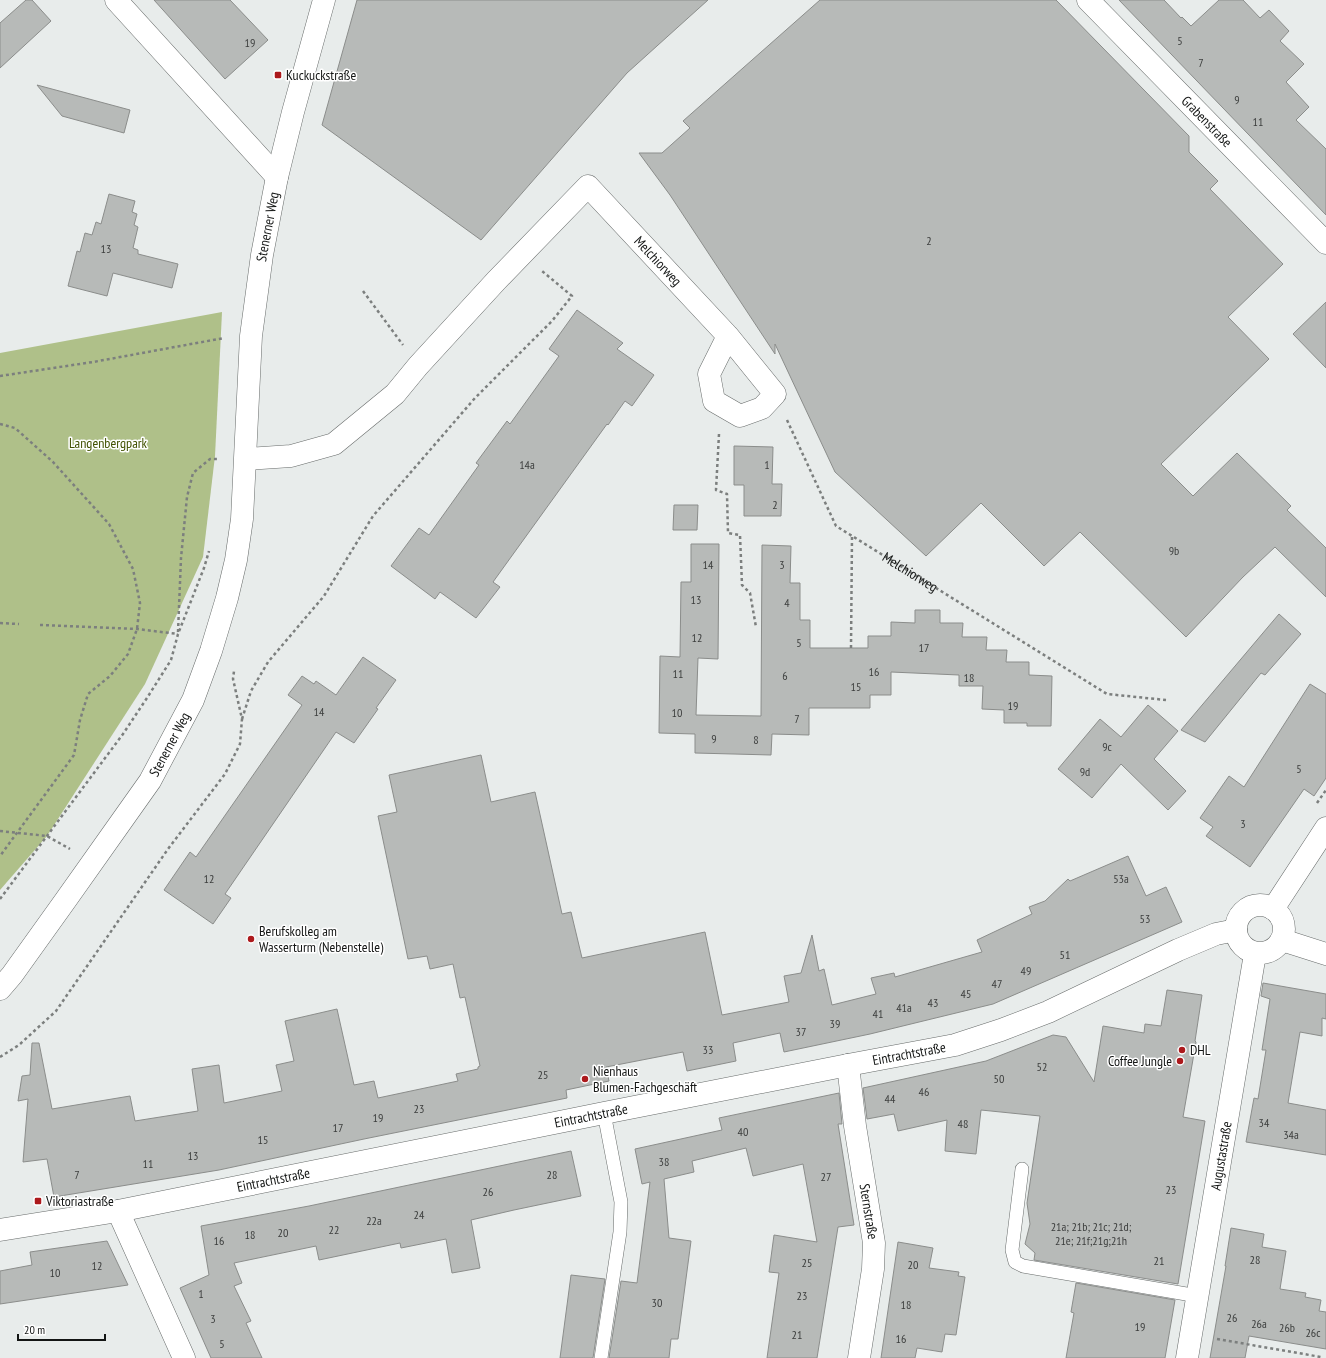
<svg xmlns="http://www.w3.org/2000/svg" width="1326" height="1358" font-family="'PT Sans Narrow',sans-serif">
  <rect width="100%" height="100%" fill="#e8eceb"/>
  <polygon fill="#afc089" points="222,312 215,456 203,557 145,684 47,836 0,890 0,353"/>
  <g fill="#b7bab8" stroke="#8b8d8b">
    <polygon points="26,0 32,0 51,21 0,68 0,23"/>
    <polygon points="154,0 230,0 268,40 225,79"/>
    <polygon points="357,0 708,0 627,73 481,240 322,125"/>
    <polygon points="820,0 1056,0 1189,136 1189,152 1218,181 1210,189 1283,264 1228,317 1269,359 1161,464 1193,496 1237,453 1291,506 1287,510 1326,548 1326,597 1275,547 1243,577 1186,637 1080,532 1044,566 981,503 926,556 835,472 775,344 775,354 670,195 639,153 662,153 690,128 683,121"/>
    <polygon points="1119,0 1164,0 1181,18 1182,17 1191,26 1219,0 1243,0 1260,18 1269,10 1289,31 1280,41 1304,64 1286,82 1309,107 1296,120 1326,149 1326,215"/>
    <polygon points="37,85 130,110 124,133 62,116"/>
    <polygon points="109,194 135,201 132,212 137,214 134,225 138,227 133,248 138,250 138,254 178,264 172,288 113,273 107,296 68,286 77,251 80,252 85,233 92,235 96,222 101,224"/>
    <polygon points="1326,302 1326,368 1293,334"/>
    <polygon points="577,310 623,343 617,349 654,375 632,406 625,401 608,425 607,424 493,582 500,587 476,618 440,592 435,599 391,566 419,528 429,535 479,465 476,463 507,421 510,424 559,356 549,349"/>
    <polygon points="734,446 773,447 772,484 782,484 781,516 744,516 744,485 734,485"/>
    <polygon points="674,505 698,505 697,530 673,530"/>
    <polygon points="691,544 719,544 718,659 698,658 696,715 761,716 762,545 791,546 790,583 800,583 800,620 810,620 810,648 868,648 868,636 891,636 891,622 915,623 915,610 940,610 940,623 963,623 962,637 987,637 986,650 1007,650 1006,662 1029,662 1029,675 1052,676 1051,726 1027,726 1027,723 1004,723 1004,710 982,709 983,686 959,686 959,675 891,672 891,695 870,695 870,708 809,708 809,735 772,734 771,755 695,753 695,734 659,733 660,656 680,657 681,582 691,582"/>
    <polygon points="1279,614 1301,634 1265,675 1261,673 1205,742 1181,730"/>
    <polygon points="363,657 396,680 376,708 378,709 354,743 336,732 225,894 231,898 213,924 164,890 190,852 196,857 302,705 288,695 302,676 314,684 316,681 336,695"/>
    <polygon points="1310,684 1326,694 1326,778 1314,796 1304,789 1250,867 1206,836 1213,827 1200,818 1229,776 1244,787"/>
    <polygon points="1148,705 1178,731 1154,759 1186,791 1168,810 1121,764 1092,798 1058,769 1100,719 1121,737"/>
    <polygon points="481,755 491,802 535,792 562,914 571,912 582,958 705,932 722,1015 789,1002 784,976 801,973 812,935 819,971 824,969 832,1005 876,994 871,978 894,973 895,977 982,952 977,940 1032,914 1029,907 1045,901 1068,879 1070,881 1128,856 1146,896 1166,887 1182,922 993,1004 915,1023 870,1034 784,1052 780,1033 733,1043 736,1061 687,1071 683,1052 606,1067 609,1081 566,1090 567,1098 364,1139 219,1170 54,1197 47,1159 23,1162 28,1099 18,1101 22,1076 30,1075 32,1043 39,1043 52,1109 130,1096 135,1121 198,1111 192,1069 219,1065 224,1103 282,1091 276,1065 294,1061 285,1021 337,1009 354,1085 374,1081 378,1098 458,1081 456,1074 478,1069 478,1067 480,1066 465,997 460,998 453,964 430,969 427,956 408,959 378,816 397,812 389,775"/>
    <polygon points="1263,983 1326,994 1326,1019 1322,1018 1322,1036 1300,1032 1288,1103 1326,1110 1326,1155 1246,1142 1254,1098 1258,1099 1266,1050 1262,1050 1270,999 1261,996"/>
    <polygon points="1167,990 1202,995 1195,1041 1196,1042 1183,1117 1205,1121 1178,1284 1034,1260 1035,1253 1025,1244 1030,1224 1027,1203 1040,1116 981,1110 976,1154 945,1151 947,1120 898,1131 894,1114 867,1119 863,1088 986,1061 1053,1035 1066,1037 1094,1082 1103,1026 1144,1033 1145,1024 1161,1026"/>
    <polygon points="839,1093 842,1124 838,1124 854,1225 838,1227 817,1358 767,1358 779,1273 769,1272 774,1235 817,1242 803,1164 753,1176 746,1148 692,1161 694,1172 664,1179 669,1238 691,1241 678,1339 671,1339 669,1358 609,1358 621,1281 637,1283 650,1182 642,1184 635,1149 722,1130 719,1118"/>
    <polygon points="571,1151 581,1196 514,1210 471,1220 480,1268 452,1273 446,1239 401,1248 400,1243 319,1260 316,1246 234,1263 242,1283 234,1286 251,1321 246,1323 262,1358 211,1358 180,1288 209,1275 201,1226 309,1206"/>
    <polygon points="1231,1228 1264,1234 1262,1247 1286,1251 1280,1289 1306,1293 1305,1297 1321,1300 1319,1311 1326,1312 1326,1349 1249,1336 1245,1358 1210,1358 1226,1266 1225,1266"/>
    <polygon points="107,1241 128,1285 0,1304 0,1271 32,1265 30,1252"/>
    <polygon points="898,1242 933,1248 929,1268 959,1272 958,1276 965,1277 956,1335 945,1334 942,1352 917,1348 915,1358 881,1358"/>
    <polygon points="571,1275 605,1279 593,1358 560,1358"/>
    <polygon points="1076,1283 1175,1300 1165,1358 1066,1358 1074,1313 1071,1312"/>
  </g>
  <g fill="none" stroke-linecap="round" stroke-linejoin="round">
    <defs>
      <g id="service">
        <polyline points="1022,1169 1012,1250 1015,1262 1023,1266 1198,1296"/>
        <polyline points="601,1358 620,1232 621,1202 604,1113"/>
      </g>
      <g id="minor">
        <polyline points="116,0 277,177"/>
        <path id="s2" d="M1088 0 1326 243"/>
        <path id="s3" d="M246 459 291 456 334 444 395 394 418 366 496 281 588 186 728 336 709 374 714 401 740 416 762 408 775 394 728 336"/>
        <circle cx="1260" cy="929" r="24"/>
        <polyline points="1273,909 1326,828"/>
        <polyline points="1282,940 1326,954"/>
        <path id="s4" d="M848 1065 855 1126 874 1243 873 1269 859 1358"/>
        <polyline points="118,1211 184,1358"/>
        <path id="s5" d="M0 1230 118 1211 604 1113 848 1065 955 1045 1001 1030 1048 1012 1178 950 1216 934 1236 930"/>
        <path id="s6" d="M1187 1358 1255 954"/>
      </g>
      <g id="tertiary">
        <path id="s7" d="M0 989 12 975 65 901 150 781 193 700 211 651 227 598 236 560 242 519 251 336 262 255 277 177 293 112 324 0"/>
      </g>
    </defs>
    <use href="#service" stroke="#676b6a" stroke-width="14"/>
    <use href="#minor" stroke="#676b6a" stroke-width="23"/>
    <use href="#tertiary" stroke="#676b6a" stroke-width="23"/>
    <g stroke="#7c7f7e" stroke-width="2.5" stroke-dasharray="3 3" stroke-linecap="butt">
      <polyline points="363,291 403,345"/>
      <polyline points="0,376 93,362 224,338"/>
      <path id="s1" d="M787 420 836 526 1107 694 1166 700"/>
      <polyline points="0,424 15,428 53,462 109,524 133,569 140,603 137,629 128,654 110,676 88,694 80,720 74,755 0,856"/>
      <polyline points="719,434 716,490 727,494 728,533 740,535 742,585 750,593 756,627"/>
      <polyline points="0,623 19,624"/>
      <polyline points="40,625 137,629 178,634"/>
      <polyline points="178,632 181,558 187,497 193,473 210,459 219,459"/>
      <polyline points="851,648 852,536"/>
      <polyline points="242,719 251,691 268,662 324,596 373,516 475,398 552,321 572,296 542,271"/>
      <polyline points="1317,803 1326,790"/>
      <polyline points="0,831 47,836 70,849"/>
      <polyline points="0,899 123,734 147,698 171,660 178,634 204,568 209,551"/>
      <polyline points="0,1057 19,1045 56,1011 168,849 225,774 240,744 242,719 233,679 234,671"/>
      <polyline points="1217,1339 1321,1357"/>
    </g>
    <use href="#service" stroke="#fff" stroke-width="13"/>
    <use href="#minor" stroke="#fff" stroke-width="22"/>
    <use href="#tertiary" stroke="#fff" stroke-width="22"/>
  </g>
  <g fill="#ac191c" stroke="#fff" stroke-width="1.5">
    <rect x="274" y="71" width="8" height="8" rx="2"/>
    <circle cx="251" cy="939" r="4"/>
    <circle cx="1182" cy="1050" r="4"/>
    <circle cx="1180" cy="1061" r="4"/>
    <circle cx="585" cy="1079" r="4"/>
    <rect x="34" y="1197" width="8" height="8" rx="2"/>
  </g>
  <g text-anchor="middle" dominant-baseline="central" stroke-width="3" stroke-linejoin="round" paint-order="stroke">
    <g font-size="12" fill="#3c3e3d">
      <text x="1180" y="40">5</text>
      <text x="250" y="42">19</text>
      <text x="1201" y="62">7</text>
      <text x="1237" y="99">9</text>
      <text x="1258" y="121">11</text>
      <text x="929" y="240">2</text>
      <text x="106" y="248">13</text>
      <text x="527" y="464">14a</text>
      <text x="767" y="464">1</text>
      <text x="775" y="504">2</text>
      <text x="1174" y="550">9b</text>
      <text x="708" y="564">14</text>
      <text x="782" y="564">3</text>
      <text x="696" y="599">13</text>
      <text x="787" y="602">4</text>
      <text x="697" y="637">12</text>
      <text x="799" y="642">5</text>
      <text x="924" y="647">17</text>
      <text x="874" y="671">16</text>
      <text x="678" y="673">11</text>
      <text x="785" y="675">6</text>
      <text x="969" y="677">18</text>
      <text x="856" y="686">15</text>
      <text x="1013" y="705">19</text>
      <text x="319" y="711">14</text>
      <text x="677" y="712">10</text>
      <text x="797" y="718">7</text>
      <text x="714" y="738">9</text>
      <text x="756" y="739">8</text>
      <text x="1107" y="746">9c</text>
      <text x="1299" y="768">5</text>
      <text x="1085" y="771">9d</text>
      <text x="1243" y="823">3</text>
      <text x="209" y="878">12</text>
      <text x="1121" y="878">53a</text>
      <text x="1145" y="918">53</text>
      <text x="1065" y="954">51</text>
      <text x="1026" y="970">49</text>
      <text x="997" y="983">47</text>
      <text x="966" y="993">45</text>
      <text x="933" y="1002">43</text>
      <text x="904" y="1007">41a</text>
      <text x="878" y="1013">41</text>
      <text x="835" y="1023">39</text>
      <text x="801" y="1031">37</text>
      <text x="708" y="1049">33</text>
      <text x="1042" y="1066">52</text>
      <text x="543" y="1074">25</text>
      <text x="999" y="1078">50</text>
      <text x="924" y="1091">46</text>
      <text x="890" y="1098">44</text>
      <text x="419" y="1108">23</text>
      <text x="378" y="1117">19</text>
      <text x="1264" y="1122">34</text>
      <text x="963" y="1123">48</text>
      <text x="338" y="1127">17</text>
      <text x="743" y="1131">40</text>
      <text x="1291" y="1134">34a</text>
      <text x="263" y="1139">15</text>
      <text x="193" y="1155">13</text>
      <text x="664" y="1161">38</text>
      <text x="148" y="1163">11</text>
      <text x="77" y="1174">7</text>
      <text x="552" y="1174">28</text>
      <text x="826" y="1176">27</text>
      <text x="1171" y="1189">23</text>
      <text x="488" y="1191">26</text>
      <text x="419" y="1214">24</text>
      <text x="374" y="1220">22a</text>
      <text x="1091" y="1226">21a; 21b; 21c; 21d;<tspan x="1091" dy="14">21e; 21f;21g;21h</tspan></text>
      <text x="334" y="1229">22</text>
      <text x="283" y="1232">20</text>
      <text x="250" y="1234">18</text>
      <text x="219" y="1240">16</text>
      <text x="1255" y="1259">28</text>
      <text x="1159" y="1260">21</text>
      <text x="807" y="1262">25</text>
      <text x="913" y="1264">20</text>
      <text x="97" y="1265">12</text>
      <text x="55" y="1272">10</text>
      <text x="201" y="1293">1</text>
      <text x="802" y="1295">23</text>
      <text x="657" y="1302">30</text>
      <text x="906" y="1304">18</text>
      <text x="1232" y="1317">26</text>
      <text x="213" y="1318">3</text>
      <text x="1259" y="1323">26a</text>
      <text x="1140" y="1326">19</text>
      <text x="1287" y="1327">26b</text>
      <text x="1313" y="1332">26c</text>
      <text x="797" y="1334">21</text>
      <text x="901" y="1338">16</text>
      <text x="222" y="1343">5</text>
    </g>
    <g font-size="14" fill="#131514" stroke="#fff" text-anchor="start">
      <text x="286" y="75">Kuckuckstraße</text>
      <text x="259" y="931">Berufskolleg am<tspan x="259" dy="16">Wasserturm (Nebenstelle)</tspan></text>
      <text x="1190" y="1050">DHL</text>
      <text x="1172" y="1061" text-anchor="end">Coffee Jungle</text>
      <text x="593" y="1071">Nienhaus<tspan x="593" dy="16">Blumen-Fachgeschäft</tspan></text>
      <text x="46" y="1201">Viktoriastraße</text>
    </g>
    <g font-size="14" fill="#131514" stroke="#fff">
      <text stroke="none"><textPath href="#s2" startOffset="170">Grabenstraße</textPath></text>
      <text stroke="none"><textPath href="#s7" startOffset="830">Stenerner Weg</textPath></text>
      <text stroke="none"><textPath href="#s3" startOffset="555">Melchiorweg</textPath></text>
      <text stroke="none"><textPath href="#s1" startOffset="204">Melchiorweg</textPath></text>
      <text stroke="none"><textPath href="#s7" startOffset="298">Stenerner Weg</textPath></text>
      <text stroke="none"><textPath href="#s5" startOffset="926">Eintrachtstraße</textPath></text>
      <text stroke="none"><textPath href="#s5" startOffset="602">Eintrachtstraße</textPath></text>
      <text stroke="none"><textPath href="#s6" startOffset="205">Augustastraße</textPath></text>
      <text stroke="none"><textPath href="#s5" startOffset="278">Eintrachtstraße</textPath></text>
      <text stroke="none"><textPath href="#s4" startOffset="148">Sternstraße</textPath></text>
    </g>
    <g font-size="14" fill="#415100" stroke="#fff">
      <text x="108" y="443">Langenbergpark</text>
    </g>
  </g>
  <path d="M18 1334v6h87v-6" fill="none" stroke="#131514" stroke-width="2"/>
  <text x="24" y="1334" font-size="12" fill="#131514" stroke="#ffffff" stroke-width="3" paint-order="stroke">20 m</text>
</svg>
